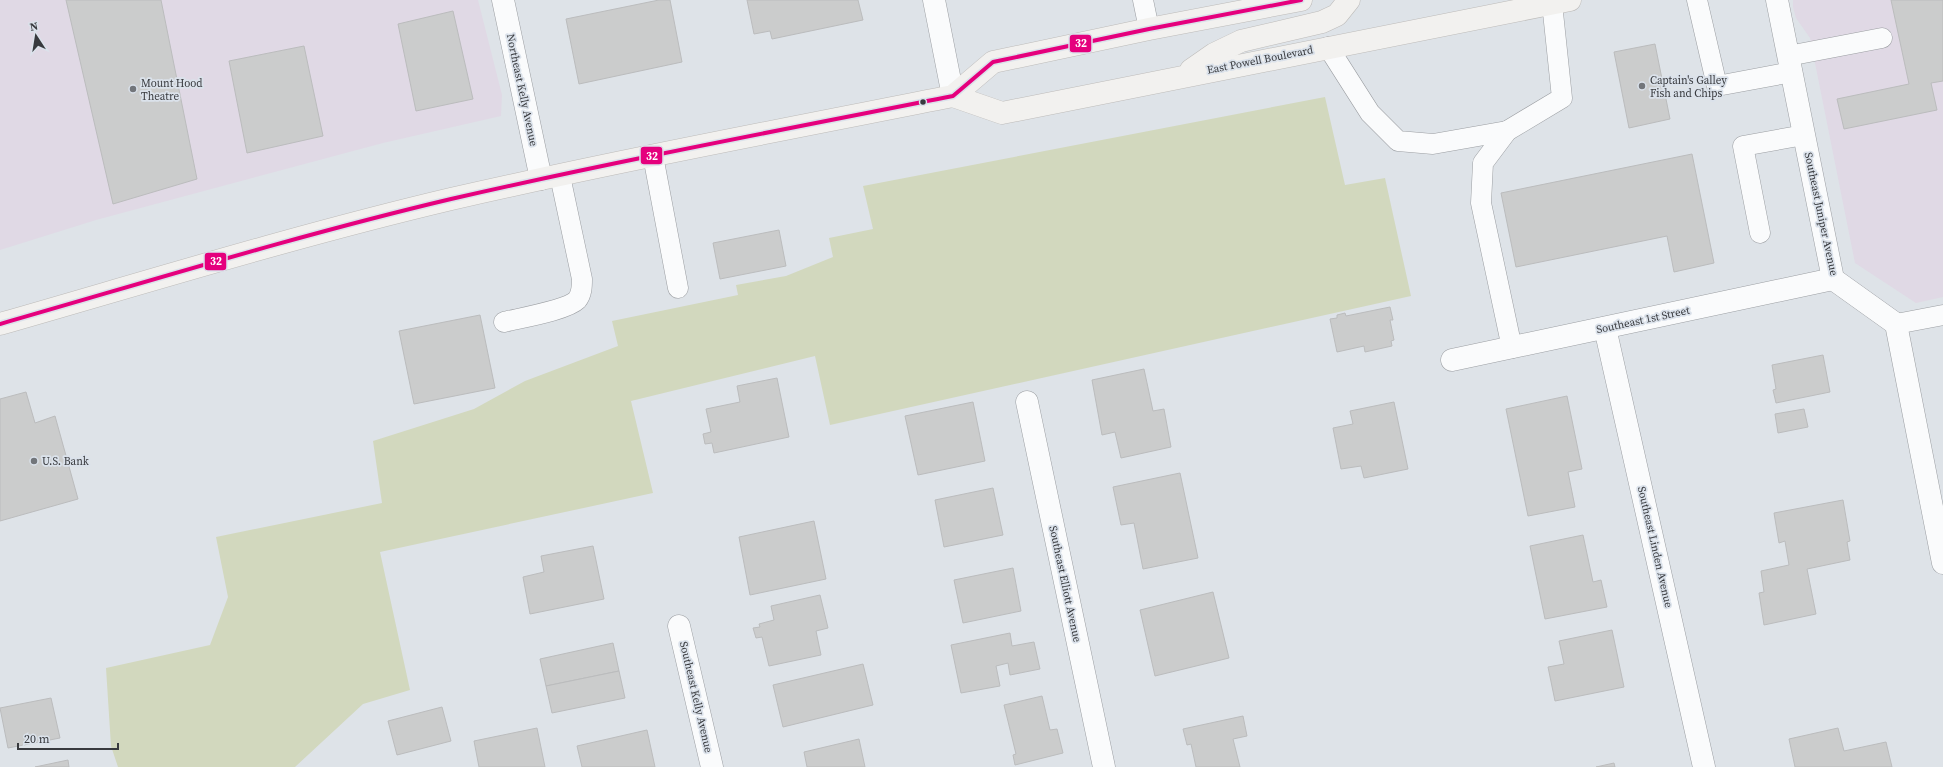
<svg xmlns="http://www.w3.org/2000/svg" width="1943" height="767" font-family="'Source Serif 4',serif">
  <rect width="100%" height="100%" fill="#dee3e8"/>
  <g fill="#e0d9e5">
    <polygon points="0,0 478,0 502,95 501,116 383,143 96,220 0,250"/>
    <polygon points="1793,0 1943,0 1943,297 1916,303 1855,263 1810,38 1796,18 1793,7"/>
  </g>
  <polygon fill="#d2d8be" points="1325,97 1345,185 1385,178 1411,296 830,425 815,356 631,401 653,493 380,552 410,690 363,704 295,767 118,767 111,746 106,668 210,645 228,597 216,537 382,503 373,441 474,409 525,381 618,346 612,321 738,295 736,285 786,276 833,257 829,238 873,229 863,186"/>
  <g fill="#cbcccc" stroke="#bbbcbd">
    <polygon points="66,0 161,0 197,179 113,204"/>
    <polygon points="659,0 670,0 682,62 579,84 566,19"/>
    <polygon points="747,0 858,0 863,20 772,39 770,31 754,34"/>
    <polygon points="1891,0 1943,0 1943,81 1931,83 1937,110 1844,129 1837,99 1909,84"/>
    <polygon points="453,11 473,99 416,111 398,24"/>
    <polygon points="1655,44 1670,119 1629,128 1614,52"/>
    <polygon points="304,46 323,136 247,153 229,61"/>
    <polygon points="1692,154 1714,263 1674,272 1667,236 1516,267 1501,193"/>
    <polygon points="779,230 786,266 720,279 713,243"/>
    <polygon points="1390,307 1393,320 1390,320 1394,340 1391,341 1392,346 1365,352 1364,346 1337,352 1330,319 1337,318 1337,315 1345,313 1346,316"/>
    <polygon points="480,315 495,388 414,404 399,331"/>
    <polygon points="1823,355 1830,392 1776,403 1773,390 1776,389 1772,365"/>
    <polygon points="1144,369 1153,411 1164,409 1171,447 1121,458 1115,432 1102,435 1092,380"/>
    <polygon points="777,378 789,437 714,453 712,443 705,444 703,434 711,432 706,409 740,402 737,386"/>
    <polygon points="26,392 35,423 55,416 78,499 0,521 0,399"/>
    <polygon points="1567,396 1582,469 1568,472 1575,507 1528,516 1506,409"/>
    <polygon points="973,402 985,461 918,475 905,416"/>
    <polygon points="1394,402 1408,469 1364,478 1361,466 1341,469 1333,428 1353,424 1350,411"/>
    <polygon points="1804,409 1808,427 1778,433 1775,414"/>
    <polygon points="1180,473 1198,558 1143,569 1134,523 1121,525 1113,487"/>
    <polygon points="993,488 1003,535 944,547 935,500"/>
    <polygon points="1843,500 1850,541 1847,542 1850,560 1807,569 1816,614 1764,625 1759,593 1764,592 1761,571 1789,565 1785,541 1779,543 1774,513"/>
    <polygon points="814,521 826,579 750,595 739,537"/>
    <polygon points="1583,535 1593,582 1601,580 1607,607 1545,619 1530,546"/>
    <polygon points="593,546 604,599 530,614 523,577 544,572 541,556"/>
    <polygon points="1013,568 1021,611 963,623 954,580"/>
    <polygon points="1213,592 1229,658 1155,676 1140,610"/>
    <polygon points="820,595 828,628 816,631 821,655 769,666 762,637 756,638 753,628 760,627 759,624 774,620 771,606"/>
    <polygon points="1612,630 1624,687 1555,701 1548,667 1564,664 1559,641"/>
    <polygon points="1010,633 1012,646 1034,642 1040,669 1010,675 1008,663 996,666 1000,686 961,693 951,645"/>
    <polygon points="613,643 619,671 546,686 540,659"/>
    <polygon points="863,664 873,705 783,727 773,685"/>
    <polygon points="619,671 625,698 552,713 546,686"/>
    <polygon points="1042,696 1050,730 1057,729 1063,753 1015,765 1013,755 1016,754 1004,705"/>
    <polygon points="51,698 60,738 8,748 0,708"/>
    <polygon points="442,707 451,741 397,755 388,721"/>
    <polygon points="1243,716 1247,736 1233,739 1240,767 1196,767 1191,744 1187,745 1183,729"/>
    <polygon points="537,728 545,767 479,767 474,741"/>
    <polygon points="1838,728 1844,751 1886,742 1892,767 1795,767 1789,739"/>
    <polygon points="647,730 655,767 582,767 577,746"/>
    <polygon points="859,739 865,767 807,767 804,752"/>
    <polygon points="68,760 69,767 35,767"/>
    <polygon points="1614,763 1615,767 1596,767"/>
  </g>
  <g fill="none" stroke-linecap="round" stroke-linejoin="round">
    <defs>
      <g id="service">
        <polyline points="1143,0 1149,29"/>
        <polyline points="1697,0 1717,86 1792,72"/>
        <polyline points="1328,47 1370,113 1398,141 1433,144 1507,131"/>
        <polyline points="1788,56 1882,38"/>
        <polyline points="653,156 678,288"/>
        <polyline points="1760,233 1743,146 1804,135"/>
        <path d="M504 322C520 318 567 310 577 300 582 294 582 286 582 279L560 176"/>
        <polyline points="1896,324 1943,315"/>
        <polyline points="1512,348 1481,203 1483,163 1507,131 1562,98 1552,3"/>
      </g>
      <g id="minor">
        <polyline points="934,0 953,96"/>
        <polyline points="1777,0 1833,279 1896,324 1943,563"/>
        <polyline points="1605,328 1704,767"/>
        <polyline points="1452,360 1833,279"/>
        <polyline points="1027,402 1104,767"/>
        <polyline points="679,626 712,767"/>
      </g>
      <polyline id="tertiary" points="503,0 541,179"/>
      <g id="primary">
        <polyline points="1191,70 1214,54 1241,41 1322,22 1337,15 1349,0"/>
        <polyline points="953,96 1002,113 1570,0"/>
        <path d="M0 324C150 281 299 235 451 199 617 161 786 129 953 96L993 62 1149 29 1301 0"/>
      </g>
    </defs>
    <use href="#service" stroke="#9b9ea2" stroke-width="21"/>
    <use href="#minor" stroke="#9b9ea2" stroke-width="23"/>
    <use href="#tertiary" stroke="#9b9ea2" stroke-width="23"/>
    <use href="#primary" stroke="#bdbbb9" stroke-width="23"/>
    <use href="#service" stroke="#fafbfc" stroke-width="20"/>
    <use href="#minor" stroke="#fafbfc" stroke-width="22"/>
    <use href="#tertiary" stroke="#fafbfc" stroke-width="22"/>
    <use href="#primary" stroke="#f2f1ef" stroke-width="22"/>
    <defs>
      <path id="bus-1" d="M0 324C150 281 299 235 451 199 617 161 786 129 953 96L993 62 1149 29 1301 0"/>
    </defs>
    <use href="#bus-1" stroke="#dbe2eb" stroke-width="7"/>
    <use href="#bus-1" stroke="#e5007d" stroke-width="4"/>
  </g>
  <g fill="#72757a" stroke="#dbe2eb" stroke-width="1.5">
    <circle cx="1642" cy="86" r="4"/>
    <circle cx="133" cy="89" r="4"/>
    <circle cx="34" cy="461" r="4"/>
  </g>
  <circle fill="#383a3e" stroke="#dbe2eb" stroke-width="1.5" cx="923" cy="102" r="3.5"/>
  <g text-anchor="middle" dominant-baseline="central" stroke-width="3.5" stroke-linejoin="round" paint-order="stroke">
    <g font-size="11" fill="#383a3e" stroke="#dbe2eb">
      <text transform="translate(1260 60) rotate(-11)">East Powell Boulevard</text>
      <text transform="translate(522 90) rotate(78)">Northeast Kelly Avenue</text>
      <text transform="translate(1821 214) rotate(78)">Southeast Juniper Avenue</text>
      <text transform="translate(1643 320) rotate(-12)">Southeast 1st Street</text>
      <text transform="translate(1655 547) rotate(77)">Southeast Linden Avenue</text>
      <text transform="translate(1065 584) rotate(78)">Southeast Elliott Avenue</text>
      <text transform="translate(696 697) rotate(77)">Southeast Kelly Avenue</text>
    </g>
    <g font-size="11" fill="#383a3e" stroke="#dbe2eb" text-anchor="start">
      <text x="1650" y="80">Captain's Galley<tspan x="1650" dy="13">Fish and Chips</tspan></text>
      <text x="141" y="83">Mount Hood<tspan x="141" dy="13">Theatre</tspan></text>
      <text x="42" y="461">U.S. Bank</text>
    </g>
  </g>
  <g stroke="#dbe2eb" stroke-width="1.5">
    <rect x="1069" y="34" width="23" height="19" rx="4" fill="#e5007d"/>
    <rect x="640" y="146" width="23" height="19" rx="4" fill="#e5007d"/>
    <rect x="204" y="252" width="23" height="19" rx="4" fill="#e5007d"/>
  </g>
  <g font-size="11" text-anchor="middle" font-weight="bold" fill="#fff">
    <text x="1081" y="47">32</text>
    <text x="652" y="160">32</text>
    <text x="216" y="265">32</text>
  </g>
  <g transform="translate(36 36) rotate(348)" stroke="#dbe2eb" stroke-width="3" paint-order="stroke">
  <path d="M0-3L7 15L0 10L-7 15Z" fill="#383a3e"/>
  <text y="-6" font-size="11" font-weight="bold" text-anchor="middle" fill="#383a3e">N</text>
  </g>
  <path d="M18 743v6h100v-6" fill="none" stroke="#383a3e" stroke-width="2"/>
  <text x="24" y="743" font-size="12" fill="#383a3e" stroke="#dbe2eb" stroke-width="3" paint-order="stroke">20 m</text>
</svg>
